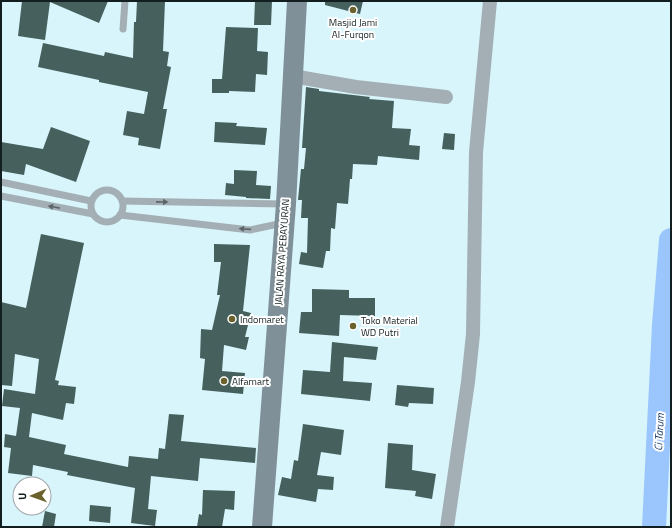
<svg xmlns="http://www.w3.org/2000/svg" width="672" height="528" font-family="'Titillium Web',sans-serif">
  <rect width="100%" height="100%" fill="#d7f5fb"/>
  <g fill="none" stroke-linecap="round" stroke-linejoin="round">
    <polyline stroke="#9bc6fd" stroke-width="24" points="654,527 664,325 671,240"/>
  </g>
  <g fill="#45605d">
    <polygon points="22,1 108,1 99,23 50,2 45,40 18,36"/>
    <polygon points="137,1 165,1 163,51 169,52 167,66 171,67 163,109 167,109 160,149 138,145 139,138 123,135 127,111 144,114 148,92 99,82 99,80 38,67 43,43 104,56 105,52 133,58 134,22 136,22"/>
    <polygon points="255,1 272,1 271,25 254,25"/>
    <polygon points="325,1 363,1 360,14 325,5"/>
    <polygon points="226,27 258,28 257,51 268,52 267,75 256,74 255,92 229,91 229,93 212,93 212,79 222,79"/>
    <polygon points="306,87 319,89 319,91 370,97 369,99 394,101 392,128 411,129 409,145 420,146 419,160 378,156 377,165 353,164 352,179 350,179 348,204 337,203 335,229 331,228 330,251 326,251 323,268 299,264 301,252 307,253 308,218 301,218 302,200 298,200 301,169 304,169 306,148 302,148"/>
    <polygon points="215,122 237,123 236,126 267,128 265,145 214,142"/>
    <polygon points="51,127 90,141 76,182 26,164 24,175 1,171 1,142 43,149"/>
    <polygon points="444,133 455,134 454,150 442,149"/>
    <polygon points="234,170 257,171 256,185 271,186 270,199 246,198 246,197 225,195 226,183 234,184"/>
    <polygon points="41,234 84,243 55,380 59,381 58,385 76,387 74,404 66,403 63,420 32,413 29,437 66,445 64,454 128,467 129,456 158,459 159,448 165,449 169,414 184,415 181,441 256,448 255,463 200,458 198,481 151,476 148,509 157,510 155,526 131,523 135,488 67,475 68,472 33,465 32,476 8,473 11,448 4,447 5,434 16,436 20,408 2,406 4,389 35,394 39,359 15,354 12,386 1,385 1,302 26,308"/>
    <polygon points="214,244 250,245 243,311 251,313 245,337 249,337 246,350 224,345 222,371 245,373 243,394 202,390 205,359 200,358 201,329 212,330 220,295 217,295 221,262 214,262"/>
    <polygon points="312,289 349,290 349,298 375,298 375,316 340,315 339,336 299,333 301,312 312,312"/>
    <polygon points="332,342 378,347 376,360 344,357 343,381 372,383 370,401 301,394 303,370 330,372"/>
    <polygon points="397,385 434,388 433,404 409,403 408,407 395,405"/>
    <polygon points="303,424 344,430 341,455 321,452 317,475 334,477 333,490 318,489 316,502 278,495 282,477 291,479 294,460 298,461"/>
    <polygon points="388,443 413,445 412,470 436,474 432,499 415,496 416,491 385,488"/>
    <polygon points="203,490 235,491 234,510 225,509 222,527 197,527 199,514 202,515"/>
    <polygon points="90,505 111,507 110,523 89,521"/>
    <polygon points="45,511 56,514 54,527 42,527"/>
  </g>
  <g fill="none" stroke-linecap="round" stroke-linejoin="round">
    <g stroke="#a4afb5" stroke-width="7">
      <polyline points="123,29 125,1"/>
      <polyline points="1,182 91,201"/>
      <circle cx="107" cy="206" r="16"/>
      <polyline points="1,196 93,214"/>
      <polyline points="123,201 284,204"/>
      <polyline points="120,215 250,230 283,223"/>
    </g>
    <g stroke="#a4afb5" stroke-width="14">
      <polyline points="292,76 356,87 446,97"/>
      <polyline points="447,527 468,382 473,334 476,152 490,1"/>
    </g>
    <polyline stroke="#809099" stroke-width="20" points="262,527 286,204 297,1"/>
  </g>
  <defs><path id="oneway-solid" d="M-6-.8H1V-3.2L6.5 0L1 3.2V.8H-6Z"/></defs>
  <g fill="#5c666a">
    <use href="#oneway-solid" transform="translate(162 202) rotate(1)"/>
    <use href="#oneway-solid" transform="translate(54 207) rotate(-169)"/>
    <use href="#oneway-solid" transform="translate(245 229) rotate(-176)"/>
  </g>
  <g fill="#6a612d" stroke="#fff" stroke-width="1.5">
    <circle cx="353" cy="10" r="4"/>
    <circle cx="232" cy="319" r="4"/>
    <circle cx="353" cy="326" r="4"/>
    <circle cx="224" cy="381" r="4"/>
  </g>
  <g text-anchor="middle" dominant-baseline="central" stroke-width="4" stroke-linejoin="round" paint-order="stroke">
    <g font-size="10" fill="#131e20" stroke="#fff" text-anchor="start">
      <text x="353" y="22" text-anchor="middle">Masjid Jami<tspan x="353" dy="12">Al-Furqon</tspan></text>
      <text x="240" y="319">Indomaret</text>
      <text x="361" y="320">Toko Material<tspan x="361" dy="12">WD Putri</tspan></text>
      <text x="232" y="381">Alfamart</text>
    </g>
    <g font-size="10" fill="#131e20" stroke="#fff">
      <text transform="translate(282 252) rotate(-86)">JALAN RAYA PEBAYURAN</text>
    </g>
    <g font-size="11" font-style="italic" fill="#123761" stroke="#fff">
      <text transform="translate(659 432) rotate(-87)">Ci Tarum</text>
    </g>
  </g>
  <rect width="672" height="528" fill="none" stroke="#131e20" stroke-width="4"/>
  <g transform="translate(32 496) rotate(268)"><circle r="19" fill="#ffffff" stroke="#a1a5a6"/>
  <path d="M0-3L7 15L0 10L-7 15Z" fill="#6a612d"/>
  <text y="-6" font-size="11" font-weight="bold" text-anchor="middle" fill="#131e20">U</text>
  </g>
</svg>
